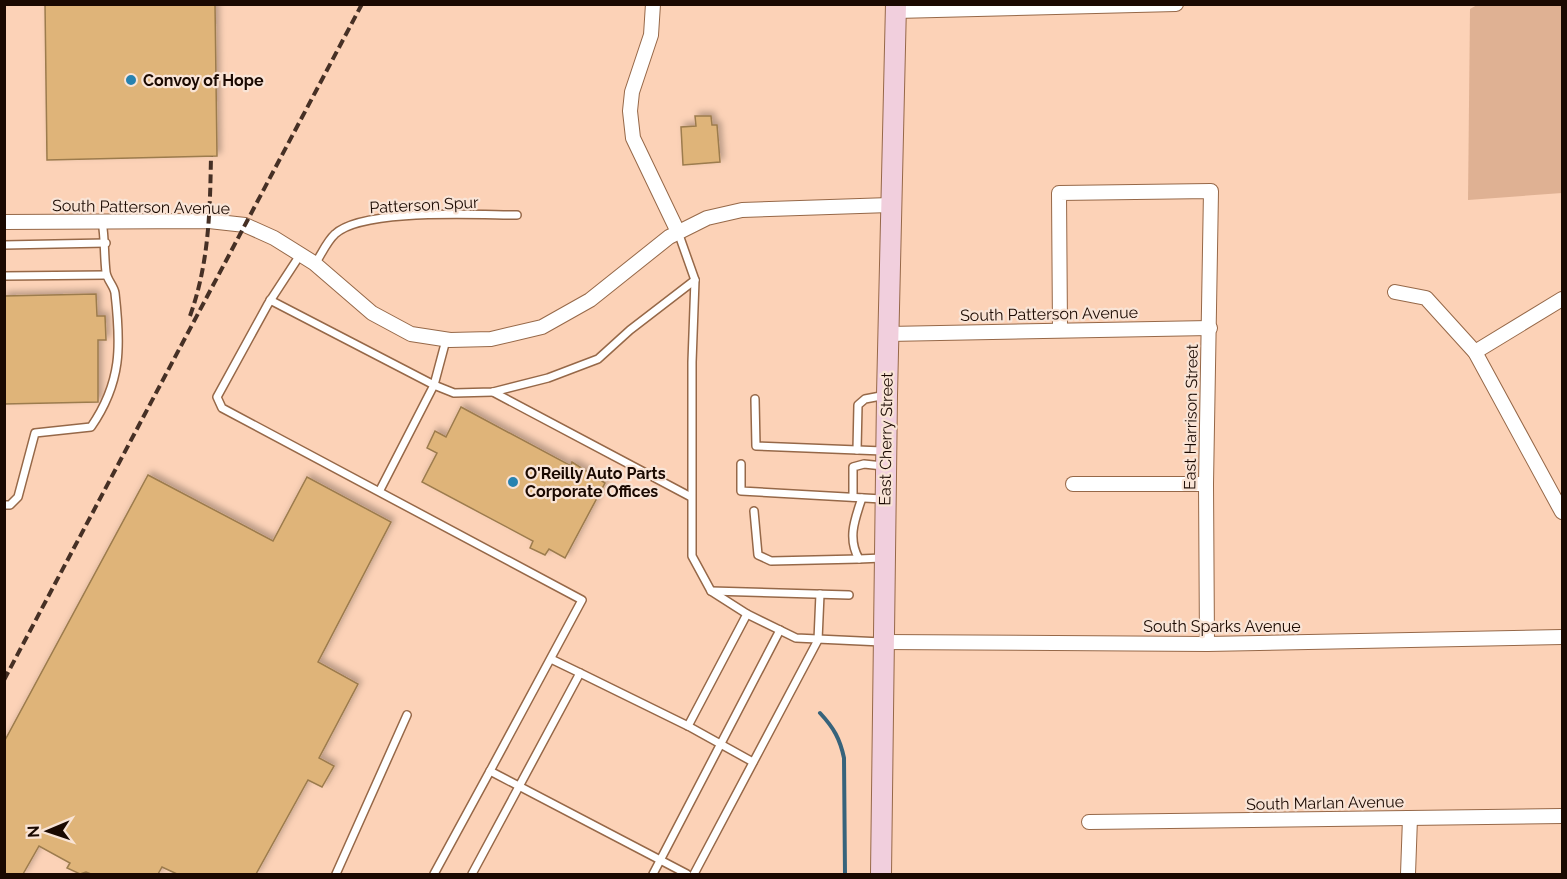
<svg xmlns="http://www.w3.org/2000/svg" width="1567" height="879" font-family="Raleway,sans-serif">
  <defs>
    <filter id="shadow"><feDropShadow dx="3.5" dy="-3.5" stdDeviation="3" flood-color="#0004"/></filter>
  </defs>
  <rect width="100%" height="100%" fill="#fcd2b7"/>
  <polygon fill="#dfb193" points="1477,5 1562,5 1562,193 1468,200 1470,9"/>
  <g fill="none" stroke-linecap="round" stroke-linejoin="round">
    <path stroke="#37637b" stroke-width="4" d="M820 713C834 728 840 739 844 758L845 874"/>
  </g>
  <g fill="#dfb479" stroke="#9c7b4d" stroke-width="1.5" filter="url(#shadow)">
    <polygon points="45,4 215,4 217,156 47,160"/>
    <polygon points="695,116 711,116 712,125 717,125 720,162 683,165 681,127 696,126"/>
    <polygon points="96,294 97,316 105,316 106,340 98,340 98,402 4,404 4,296"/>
    <polygon points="461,407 571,466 572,462 605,483 565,558 549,549 545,555 530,548 533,541 422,482 437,453 427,448 435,431 446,437"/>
    <polygon points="148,475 273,541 307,477 391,522 318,662 358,684 319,758 334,766 322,787 308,780 256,874 177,874 162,867 158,874 91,874 86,872 80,874 67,868 70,863 39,846 23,874 4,874 4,742"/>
  </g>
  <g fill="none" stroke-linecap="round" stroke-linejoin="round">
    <defs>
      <g id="lane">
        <polyline points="678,232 695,280 692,362 692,556 711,591 747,614 796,638 882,642"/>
        <polyline points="4,245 106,243"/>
        <polyline points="300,255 268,304 217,397 222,408 582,600 490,771"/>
        <path d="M315 264C321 255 327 241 335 234 362 208 478 215 517 215"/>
        <polyline points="4,276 106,275"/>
        <polyline points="270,300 434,385 446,340"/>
        <polyline points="493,392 691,497"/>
        <polyline points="755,399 756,446 883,451"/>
        <polyline points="857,450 858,405 865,399 886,395"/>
        <polyline points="741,464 741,491 882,499"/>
        <polyline points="380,490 434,385 454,393 493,392 548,378 598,359 630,330 695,280"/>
        <polyline points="853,497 853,467 864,464 883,466"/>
        <path d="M862 498C855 519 847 538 859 559L882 558"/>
        <path d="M4 505H10L18 497 35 433 91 427C122 382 121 346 115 293 114 286 107 280 106 272 104 255 105 238 102 221"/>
        <polyline points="754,511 758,555 771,561 859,559"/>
        <polyline points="711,591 849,595"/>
        <polyline points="580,673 688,726 753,762"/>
        <polyline points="688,726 747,614"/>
        <polyline points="336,874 407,715"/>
        <polyline points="434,874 490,771 687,874"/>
        <polyline points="472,874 580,673 551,659"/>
        <polyline points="653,874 780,630"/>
        <polyline points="694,874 818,640 820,594"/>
      </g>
      <g id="street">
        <polyline points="653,4 651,35 632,92 630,111 633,138 678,232"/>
        <polyline points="896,11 1176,4"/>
        <polyline points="4,222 209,221 245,225 274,238 314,263 372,313 411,334 450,340 491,339 542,327 590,300 669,237 707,218 742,210 890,205"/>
        <polyline points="1395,292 1426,298 1475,352 1562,512"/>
        <polyline points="1060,329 1059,193 1211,191 1206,484 1207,644"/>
        <polyline points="888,334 1210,328"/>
        <polyline points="1475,352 1562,299"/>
        <polyline points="1073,484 1206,484"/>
        <polyline points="882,642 1207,644 1562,637"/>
        <polyline points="1089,822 1562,816"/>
        <polyline points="1408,874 1410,818"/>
      </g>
      <polyline id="secondary" points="881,874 887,395 896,4"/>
    </defs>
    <use href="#lane" stroke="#966848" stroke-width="10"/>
    <use href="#street" stroke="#966848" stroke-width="16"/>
    <use href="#secondary" stroke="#966848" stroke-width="22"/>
    <use href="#lane" stroke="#fff" stroke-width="7"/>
    <use href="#street" stroke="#fff" stroke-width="14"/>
    <use href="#secondary" stroke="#f1cfdd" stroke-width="20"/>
    <g stroke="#463025" stroke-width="4" stroke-dasharray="9 4.5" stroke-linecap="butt">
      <path d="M190 316C209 263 210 212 211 156"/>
      <polyline points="4,680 362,4"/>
    </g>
  </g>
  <g fill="#2782b0" stroke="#f9e4d6" stroke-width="2">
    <circle cx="131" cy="80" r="6"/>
    <circle cx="513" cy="482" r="6"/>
  </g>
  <g text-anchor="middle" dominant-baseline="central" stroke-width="4.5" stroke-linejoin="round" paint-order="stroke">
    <g font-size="16" font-weight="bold" fill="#1a0901" stroke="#f9e4d6" text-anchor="start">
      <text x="143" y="80">Convoy of Hope</text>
      <text x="525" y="473">O'Reilly Auto Parts<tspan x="525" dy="18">Corporate Offices</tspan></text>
    </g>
    <g font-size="16" fill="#1a0901" stroke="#f9e4d6">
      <text transform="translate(424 205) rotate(-3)">Patterson Spur</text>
      <text transform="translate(141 207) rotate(1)">South Patterson Avenue</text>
      <text transform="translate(1049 314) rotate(-1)">South Patterson Avenue</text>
      <text transform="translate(1191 417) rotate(-89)">East Harrison Street</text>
      <text transform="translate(886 439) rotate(-89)">East Cherry Street</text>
      <text x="1222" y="626">South Sparks Avenue</text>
      <text transform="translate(1325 803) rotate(-1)">South Marlan Avenue</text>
    </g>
  </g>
  <rect width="1567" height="879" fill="none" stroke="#1a0901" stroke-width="12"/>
  <g transform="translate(48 831) rotate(268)" stroke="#f9e4d6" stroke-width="4.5" paint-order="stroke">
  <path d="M0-4.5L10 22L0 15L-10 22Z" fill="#1a0901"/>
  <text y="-9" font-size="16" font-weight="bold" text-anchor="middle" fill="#1a0901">N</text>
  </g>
</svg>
